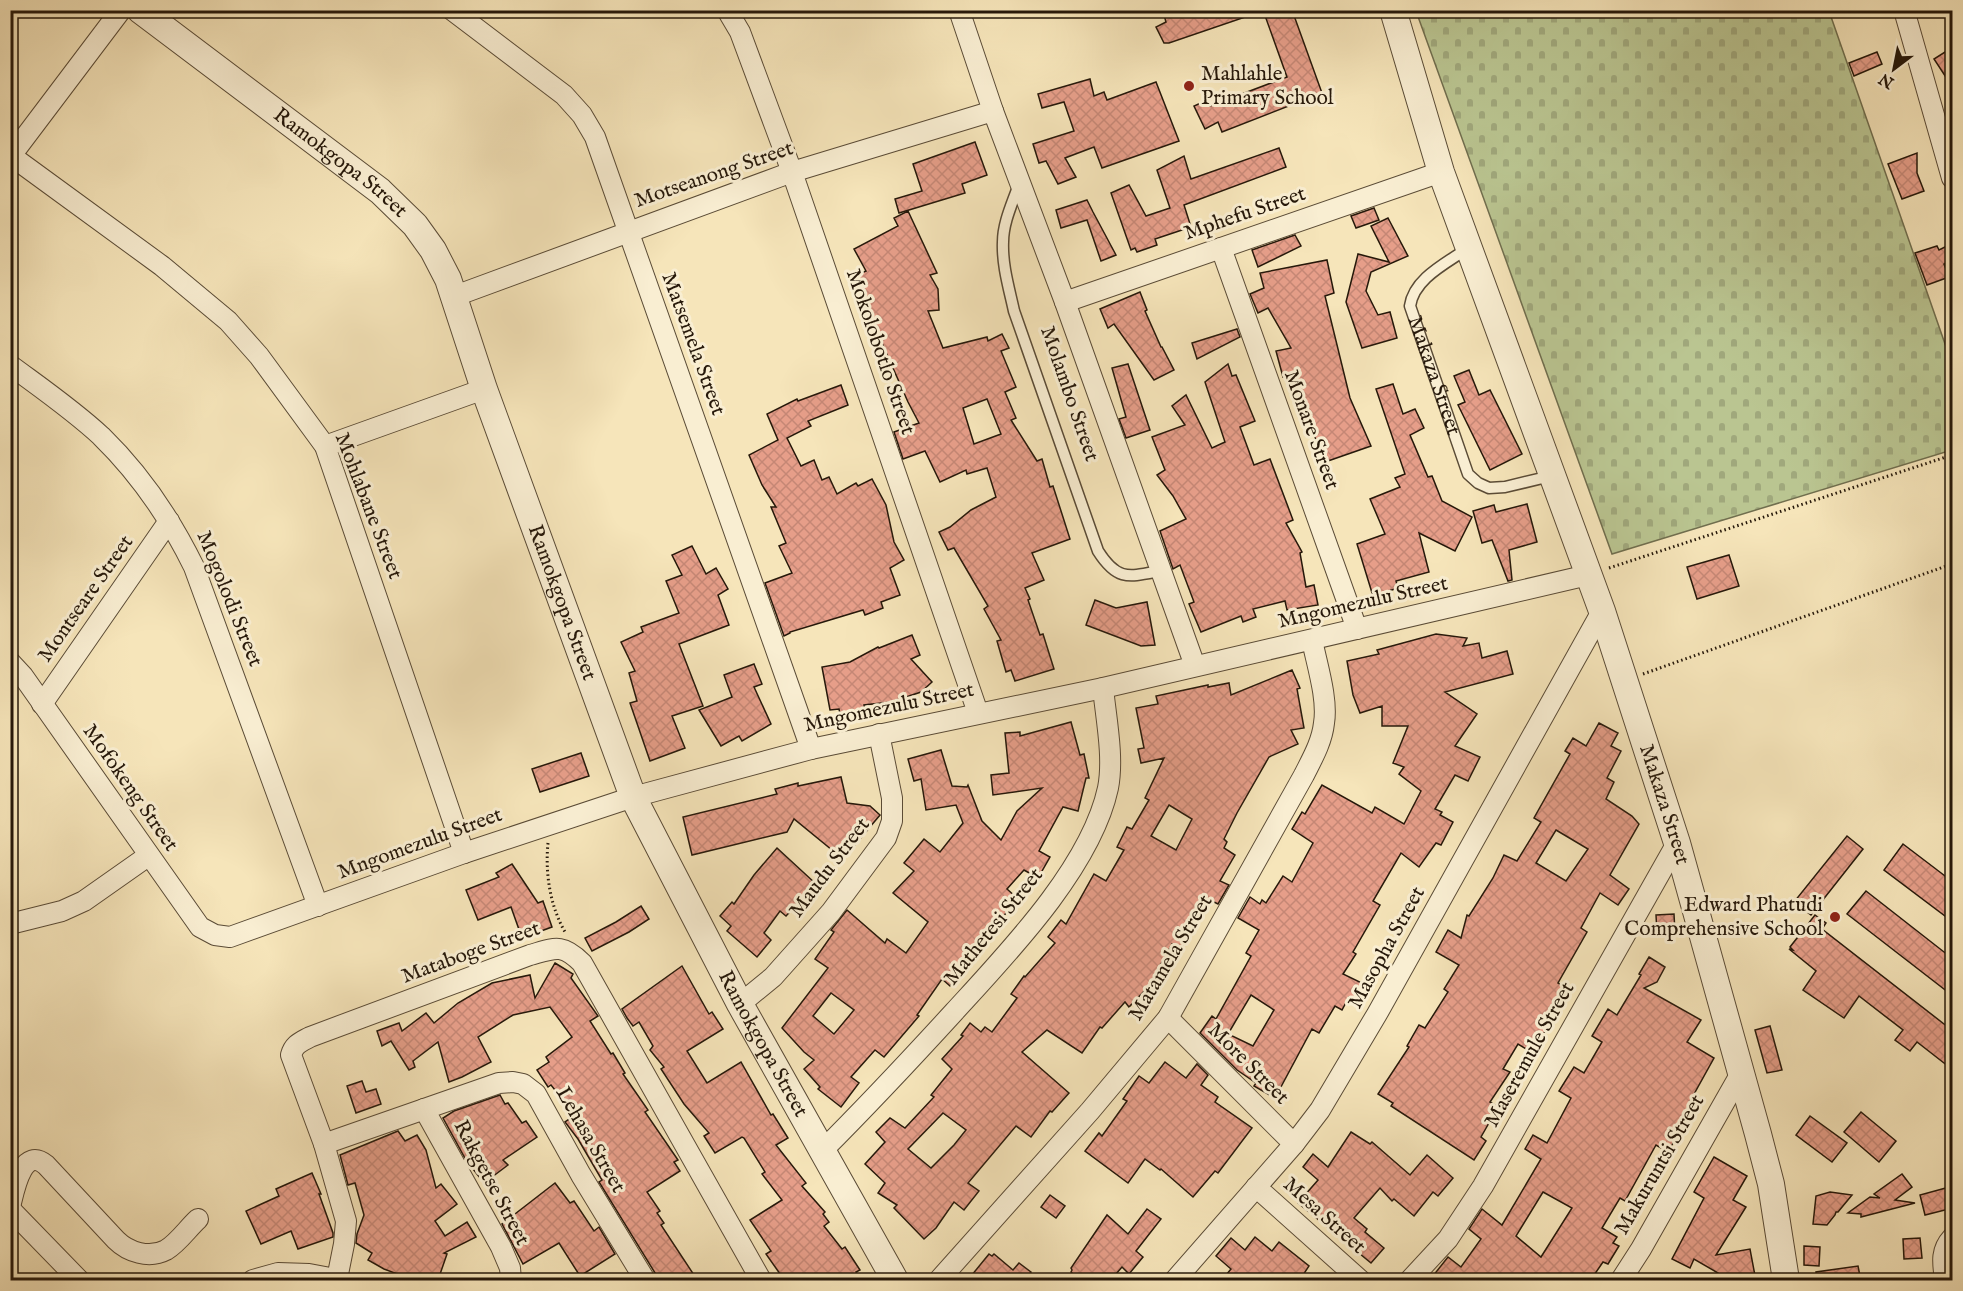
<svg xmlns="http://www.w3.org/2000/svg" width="1963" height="1291" font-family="'IM FELL English',serif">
  <defs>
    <pattern id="cemetery-stones" width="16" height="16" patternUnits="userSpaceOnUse" patternTransform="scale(1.5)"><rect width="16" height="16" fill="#bac591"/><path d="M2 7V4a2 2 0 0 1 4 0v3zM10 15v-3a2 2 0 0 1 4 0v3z" fill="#a0a87c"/></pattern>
    <pattern id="building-cross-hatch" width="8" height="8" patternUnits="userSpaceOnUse" patternTransform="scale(1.5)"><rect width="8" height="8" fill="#e69e89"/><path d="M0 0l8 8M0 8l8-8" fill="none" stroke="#c58775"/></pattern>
  </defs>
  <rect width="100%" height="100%" fill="#f6e5ba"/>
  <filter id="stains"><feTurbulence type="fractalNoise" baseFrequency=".00333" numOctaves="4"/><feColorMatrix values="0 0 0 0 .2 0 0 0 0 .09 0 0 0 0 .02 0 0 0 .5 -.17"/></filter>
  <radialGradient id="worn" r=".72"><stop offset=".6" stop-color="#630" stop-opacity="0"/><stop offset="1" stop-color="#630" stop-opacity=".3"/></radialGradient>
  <polygon fill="url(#cemetery-stones)" stroke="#706e4e" stroke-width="1.5" points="1416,11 1829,11 1952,364 1952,450 1612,554"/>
  <g fill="url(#building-cross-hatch)" stroke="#26180a" stroke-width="1.5" fill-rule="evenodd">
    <polygon points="1178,10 1257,10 1257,13 1169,43 1164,43 1156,27 1166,22 1164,15"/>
    <polygon points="1263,10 1292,10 1322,93 1222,132 1218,122 1205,129 1194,106 1207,100 1210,106 1287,77"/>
    <polygon points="1877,52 1882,64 1854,76 1849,63"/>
    <polygon points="1945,52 1953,63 1953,88 1934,59"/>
    <polygon points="1090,79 1094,96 1104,92 1107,100 1156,82 1179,141 1102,168 1094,147 1065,158 1076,177 1058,184 1046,161 1039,163 1033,144 1074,131 1064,102 1042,108 1038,94"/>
    <polygon points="975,142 987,175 962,184 965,193 899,213 895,199 922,191 913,164"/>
    <polygon points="1279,148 1286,167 1184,205 1191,227 1155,239 1157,245 1137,252 1135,248 1131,250 1111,193 1129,185 1146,216 1170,208 1157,170 1184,156 1191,179"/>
    <polygon points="1917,153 1917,173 1924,191 1902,199 1888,164"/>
    <polygon points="1087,200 1093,212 1116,255 1101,261 1087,220 1061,228 1056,210"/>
    <polygon points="1374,208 1379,220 1356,228 1351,216"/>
    <path d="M908 211 937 273 930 275 938 289 939 310 928 311 943 348 987 337 988 341 1002 334 1009 348 1001 351 1016 387 1005 392 1016 418 1011 420 1037 461 1042 459 1050 487 1053 486 1070 539 1032 553 1044 580 1025 588 1030 599 1028 600 1040 635 1043 634 1054 669 1015 681 1011 670 1006 672 997 641 1001 640 984 609 988 606 954 548 948 550 939 532 950 527 971 510 996 497 987 468 967 474 966 470 940 482 925 451 903 459 894 432 919 423 908 402 877 332 870 334 861 309 862 308 849 278 866 271 854 249 898 226 894 218ZM987 399 1001 434 974 444 963 408Z"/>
    <polygon points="1388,218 1408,256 1371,272 1366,291 1378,315 1390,312 1397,338 1362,348 1346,302 1358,254 1389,262 1371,226"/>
    <polygon points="1295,235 1301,246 1258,267 1252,250"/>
    <polygon points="1953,243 1953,259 1944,264 1949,277 1927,285 1915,253 1937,246 1939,250"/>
    <polygon points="1327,260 1334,293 1325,296 1350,398 1371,446 1325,462 1307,418 1295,374 1283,377 1276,351 1291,348 1268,308 1258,313 1250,294 1264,288 1260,273"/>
    <polygon points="1140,292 1147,310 1145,311 1161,347 1162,347 1174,370 1154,380 1114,324 1108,328 1100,309"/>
    <polygon points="1237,329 1240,337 1197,359 1192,343"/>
    <polygon points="1128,364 1150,430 1126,438 1119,419 1126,417 1112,368"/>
    <polygon points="1228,364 1232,376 1236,375 1255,421 1240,427 1254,465 1270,459 1293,520 1286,523 1302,552 1300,553 1306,587 1314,585 1318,605 1287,610 1285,601 1253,609 1256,617 1243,622 1241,616 1201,632 1189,604 1194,602 1180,565 1173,569 1160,531 1186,519 1173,496 1157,475 1165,470 1152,437 1185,425 1172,406 1186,395 1212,448 1225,442 1205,382"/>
    <polygon points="1469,370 1479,395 1490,390 1522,454 1490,470 1458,405 1465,402 1454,376"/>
    <polygon points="1393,384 1403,414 1415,409 1424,428 1410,435 1428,477 1432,476 1442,501 1472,517 1455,551 1419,533 1429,572 1396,581 1398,588 1373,596 1357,544 1385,534 1370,499 1400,487 1395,478 1405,474 1376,389"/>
    <polygon points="841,385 848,405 808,421 811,426 787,438 801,466 814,460 822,480 829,477 837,494 856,483 858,486 872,479 886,505 894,542 904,560 890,568 900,595 881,602 883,608 865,615 863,610 790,632 790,633 784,636 765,583 792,573 779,546 786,543 771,507 776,507 762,485 749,455 778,440 767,414 797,399 798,401"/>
    <polygon points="1527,504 1537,542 1509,550 1512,580 1508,581 1492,540 1482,543 1473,511 1494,505 1496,512"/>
    <polygon points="692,546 706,574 716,568 728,589 718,595 729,625 679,644 703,706 672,716 685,748 650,761 630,703 637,701 629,673 635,671 621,642 643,632 641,627 679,613 666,581 682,575 672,555"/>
    <polygon points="1729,555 1739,586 1697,599 1687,567"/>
    <polygon points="1095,600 1116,608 1147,602 1155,645 1141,646 1086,625"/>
    <path d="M1436 634 1467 638 1463 646 1479 643 1482 658 1507 651 1513 674 1445 692 1477 714 1455 746 1480 757 1468 781 1455 775 1435 809 1442 812 1440 815 1453 822 1441 845 1436 843 1419 867 1401 853 1373 901 1380 905 1353 952 1356 954 1343 974 1368 986 1360 1002 1349 997 1342 1010 1335 1006 1319 1033 1312 1029 1275 1098 1254 1086 1256 1083 1237 1070 1200 1033 1212 1016 1216 1019 1251 956 1246 953 1259 930 1238 918 1250 897 1260 904 1262 900 1266 903 1283 876 1292 882 1313 843 1292 829 1302 812 1305 814 1322 785 1372 813 1375 807 1404 824 1421 791 1399 774 1404 767 1393 763 1408 726H1382V706L1360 713 1353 695 1347 661 1379 654 1377 650ZM1251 995 1274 1010 1253 1046 1228 1034Z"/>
    <polygon points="912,635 920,655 911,659 932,682 921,692 891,702 864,705 865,713 841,718 839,709 830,710 822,667 850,662 878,647 879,648"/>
    <polygon points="754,664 762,684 754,687 771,724 742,741 739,736 721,746 699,710 732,697 724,675"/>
    <path d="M1292 670 1300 688 1297 689 1304 728 1291 730 1298 744 1269 757 1237 813 1224 839 1227 842 1224 848 1235 855 1220 881 1229 885 1218 904 1210 900 1182 948 1172 944 1149 986 1129 1007 1125 1002 1102 1028 1100 1027 1082 1053 1047 1030 1022 1052 1069 1093 1052 1112 1050 1111 1031 1137 1016 1126 968 1183 979 1191 964 1210 954 1202 936 1228 924 1239 894 1208 897 1205 878 1193 885 1183 865 1164 885 1142 876 1132 890 1118 905 1128 934 1097 931 1095 952 1069 942 1059 963 1036 961 1035 970 1023 981 1032 985 1027 992 1032 1017 998 1011 994 1024 976 1025 977 1055 943 1048 937 1061 920 1066 924 1094 874 1106 881 1124 850 1117 847 1127 827 1132 829 1149 800 1145 798 1164 758 1141 763 1138 749 1144 748 1136 708 1158 704 1156 696 1208 685V687L1229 683 1231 695ZM1169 805 1192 819 1176 850 1151 836ZM943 1113 966 1130 954 1145 931 1168 908 1149Z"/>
    <path d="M1071 722 1080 755 1084 754 1089 778H1086L1078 811 1063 807 1039 851 1050 857 1038 878 1024 870 1007 889 1018 899 977 947 982 953 969 963 950 986 942 979 917 1015 919 1016 884 1057 875 1050 851 1077 859 1083 841 1107 818 1089 820 1087 804 1069 814 1060 804 1052 782 1028 828 968 815 959 834 932 831 930 847 910 885 943 887 939 906 953 928 922 893 893 914 871 904 863 924 839 940 852 963 823 956 805 926 810 921 779 914 781 908 759 941 750 952 786 967 787 968 785 982 821 1001 840 1017 811 1042 788 993 795 991 775 1009 773 1005 733 1020 732V736ZM831 993 854 1010 834 1034 813 1016Z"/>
    <path d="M1599 723 1618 733 1611 746 1621 751 1607 778 1614 782 1606 799 1632 816 1639 824 1610 875 1629 889 1618 905 1600 893 1581 928 1587 932 1558 983 1568 989 1533 1053 1518 1044 1503 1069 1510 1072 1490 1102 1498 1107 1481 1137 1486 1141 1474 1160 1391 1106 1393 1103 1378 1094 1409 1047 1407 1046 1419 1025 1425 1028 1448 992 1444 989 1459 965 1436 952 1448 930 1461 938 1467 915 1469 916 1493 878 1504 855 1517 861 1541 822 1534 818 1570 754 1565 751 1573 738 1586 746ZM1556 830 1588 849 1566 881 1536 863Z"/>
    <polygon points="581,753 589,776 540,792 532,769"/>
    <polygon points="841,777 847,803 870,806 880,815 843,859 794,819 787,832 692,855 683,817 777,794 775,789 798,783 798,786"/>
    <polygon points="1847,836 1863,849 1811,915 1794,902"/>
    <polygon points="1903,844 1953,882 1953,922 1884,870"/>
    <polygon points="777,848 816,884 786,916 780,911 764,933 771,940 757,957 727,931 731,926 720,916 732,902 734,904 754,875"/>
    <polygon points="512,864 538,903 543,901 552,927 522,938 511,907 478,920 466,890 499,877 496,873"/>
    <polygon points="1866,891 1953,959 1953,996 1847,914"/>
    <polygon points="641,906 649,919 629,932 592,951 585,938 616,922"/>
    <polygon points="1674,914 1675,933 1657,933 1656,915"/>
    <polygon points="1815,915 1826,923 1822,929 1953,1031 1953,1070 1917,1042 1910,1051 1895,1040 1903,1030 1859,996 1844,1018 1803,990 1816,971 1789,949 1793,950 1790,947"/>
    <path d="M1649 957 1665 967 1657 982 1644 988 1701 1020 1687 1042 1714 1058 1688 1105 1696 1110 1687 1126 1684 1124 1668 1152 1656 1145 1625 1201 1620 1198 1602 1228 1617 1237 1613 1243 1619 1246 1608 1264 1603 1262 1590 1281H1429L1448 1257 1461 1267 1481 1239 1469 1229 1482 1209 1502 1225 1541 1159 1525 1149 1533 1135 1547 1143 1571 1098 1559 1091 1574 1067 1584 1073 1602 1042 1592 1036 1608 1009 1617 1015 1641 975 1639 974ZM1543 1192 1572 1208 1541 1257 1516 1236Z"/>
    <polygon points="555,963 573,974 571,978 598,1016 590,1021 611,1054 613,1053 625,1073 623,1074 648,1110 645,1112 678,1160 674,1162 680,1171 647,1192 660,1211 657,1213 664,1223 661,1225 694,1275 686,1281 660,1281 599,1182 602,1180 578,1139 565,1122 575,1115 551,1085 548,1087 537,1070 549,1062 546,1057 572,1037 550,1007 513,1015 478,1037 491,1062 462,1077 449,1082 438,1042 413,1061 415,1067 409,1070 391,1041 382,1046 377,1031 399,1023 402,1031 426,1013 434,1023 458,1003 492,983 530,975 535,998"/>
    <polygon points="682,966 709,1014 712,1012 723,1029 687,1051 707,1083 741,1062 771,1115 773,1114 788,1138 776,1145 806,1183 802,1186 825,1212 823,1214 829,1222 824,1226 842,1249 845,1247 860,1270 856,1272 864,1281 785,1281 766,1254 771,1251 750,1220 782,1200 762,1174 765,1172 744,1138 742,1137 715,1153 704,1136 709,1133 684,1104 661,1069 664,1067 650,1050 653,1046 639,1022 633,1026 627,1018 622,1009"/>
    <polygon points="1770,1026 1782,1070 1767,1073 1755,1030"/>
    <polygon points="1165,1062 1186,1078 1197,1064 1208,1075 1201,1085 1218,1097 1215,1102 1252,1128 1218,1173 1215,1171 1193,1197 1161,1169 1160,1170 1145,1159 1128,1183 1085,1151 1099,1133 1102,1136 1127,1101 1123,1099 1139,1076 1149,1083"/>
    <polygon points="362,1081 366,1092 376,1089 381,1104 356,1113 347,1086"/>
    <polygon points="500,1095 505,1104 508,1103 522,1123 526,1121 537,1137 503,1160 508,1165 484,1183 466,1160 443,1118 454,1111"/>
    <polygon points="1861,1112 1896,1141 1879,1162 1844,1132"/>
    <polygon points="1810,1116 1847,1143 1832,1162 1796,1135"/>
    <polygon points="398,1131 405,1141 417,1135 426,1150 436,1188 441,1184 457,1204 435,1221 445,1236 467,1222 476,1237 444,1253 447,1254 438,1280 428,1277 427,1281 416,1281 384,1269 368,1260 372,1253 356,1243 357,1234 364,1215 355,1183 348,1185 340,1155"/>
    <polygon points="1351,1132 1370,1144 1372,1142 1410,1175 1427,1155 1453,1178 1438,1196 1433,1192 1414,1216 1394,1199 1392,1201 1380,1188 1354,1218 1367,1229 1365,1232 1384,1248 1371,1263 1298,1203 1318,1180 1303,1167 1313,1154 1328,1167"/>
    <polygon points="1714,1157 1747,1176 1733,1200 1746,1207 1716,1255 1750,1249 1756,1281 1714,1281 1718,1273 1694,1259 1690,1268 1672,1259 1704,1198 1694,1192"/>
    <polygon points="312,1173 321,1194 319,1194 333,1233 333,1237 298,1249 291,1231 261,1244 246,1211 279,1196 276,1189"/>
    <polygon points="1902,1174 1912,1187 1895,1200 1915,1203 1861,1217 1861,1214 1848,1213 1870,1197 1880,1198 1874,1194"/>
    <polygon points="555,1183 570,1203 574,1201 594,1231 599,1227 615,1254 580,1276 559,1243 523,1264 502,1224"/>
    <polygon points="1953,1186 1953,1208 1925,1215 1920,1195"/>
    <polygon points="1830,1192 1852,1195 1838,1212 1836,1212 1835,1215 1827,1225 1813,1224 1816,1196"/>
    <polygon points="1050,1195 1065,1206 1056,1218 1041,1207"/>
    <polygon points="1147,1209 1161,1219 1136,1251 1143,1257 1129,1274 1122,1267 1110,1281 1080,1281 1071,1272 1072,1270 1071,1268 1107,1215 1128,1234"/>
    <polygon points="1255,1237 1272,1251 1279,1242 1309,1266 1299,1281 1221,1281 1231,1269 1216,1256 1231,1238 1245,1250"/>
    <polygon points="1920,1238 1922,1258 1904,1259 1903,1239"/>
    <polygon points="1804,1246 1820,1247 1819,1266 1804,1265"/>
    <polygon points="989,1254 992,1256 994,1254 1013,1270 1019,1263 1031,1272 1025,1279 1027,1281 967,1281"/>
    <polygon points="1858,1266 1861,1281 1817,1281 1816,1272"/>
  </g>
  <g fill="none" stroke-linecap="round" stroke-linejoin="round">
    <defs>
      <g id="service">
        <path d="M1019 184C1013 202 1003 222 1003 242 1002 265 1009 288 1014 311L1098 551C1117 581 1128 577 1160 571"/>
        <path id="s1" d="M1468 248C1447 263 1414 278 1410 306L1468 474 1478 483 1489 488 1505 487 1551 476"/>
      </g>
      <g id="minor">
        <polyline points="452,10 564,95 582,115 595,137 811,749"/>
        <polyline points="727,10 740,32 792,172 978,713"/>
        <polyline points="959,10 993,111 1065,302 1195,666"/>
        <polyline points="1904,10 1952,178"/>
        <polyline points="10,155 162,266 228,321 259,356 325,446 464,853"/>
        <polyline points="10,157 121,10"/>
        <polyline points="1221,248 1357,629"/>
        <polyline points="455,296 792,172 993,111"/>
        <polyline points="1065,302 1441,172"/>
        <path d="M10 365C41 388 73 410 101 436 140 474 170 518 194 567L318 906"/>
        <polyline points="325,446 484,389"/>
        <polyline points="10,662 23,676 200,927 215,935 230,937 464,853 633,797 811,749 1103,688 1588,575"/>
        <polyline points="42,704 169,521"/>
        <polyline points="10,924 62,911 84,901 148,856"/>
        <polyline points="740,1004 773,977 831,912 886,838 892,821 892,798 879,734"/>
        <polyline points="1168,1018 1294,1144"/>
        <polyline points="424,1109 501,1247 510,1268 511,1280"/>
        <polyline points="324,1144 499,1083 513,1082 523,1084 536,1094 581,1175 645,1280"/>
        <path d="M822 1151C867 1106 911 1059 954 1012 1008 953 1091 867 1108 788 1114 758 1106 718 1103 688"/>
        <polyline points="1256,1187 1360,1280"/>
        <path d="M10 1207C14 1191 22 1145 46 1165L116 1240C128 1252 149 1259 166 1250 178 1243 188 1228 198 1219"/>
        <polyline points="10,1209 79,1280"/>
        <path d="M337 1279 344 1244 346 1221 324 1144 291 1055C294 1044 301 1042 310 1037L530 955C555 948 562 943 582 963L761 1280"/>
        <polyline points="253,1280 278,1273 309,1274 341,1280"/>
        <path d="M939 1280 1090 1111 1168 1018 1304 775C1312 759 1322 742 1324 723 1328 699 1317 665 1312 640"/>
        <polyline points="1175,1280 1294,1144 1320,1110 1377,1014 1602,611"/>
        <polyline points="1410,1280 1448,1239 1483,1186 1677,843"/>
        <polyline points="1621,1280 1641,1249 1741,1073"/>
        <path d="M1945 1280C1943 1264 1940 1251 1952 1238"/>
      </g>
      <g id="tertiary">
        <path id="s2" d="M140 10 380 191 415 225 433 250 448 279 484 389 633 797 740 1004 895 1280"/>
        <path id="s3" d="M1393 10 1441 172 1602 611 1677 843 1758 1134 1771 1184 1786 1280"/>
      </g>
    </defs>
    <use href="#service" stroke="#5a4b36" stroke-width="13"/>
    <use href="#minor" stroke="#5a4b36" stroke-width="22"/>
    <use href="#tertiary" stroke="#5a4b36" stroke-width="28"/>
    <g stroke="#26180a" stroke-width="3" stroke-dasharray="1.5 3" stroke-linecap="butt">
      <polyline points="1609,568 1952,455"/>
      <polyline points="1643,674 1952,564"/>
      <path d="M548 843C545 873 550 906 565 932"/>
    </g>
    <use href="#service" stroke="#f9eed2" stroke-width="10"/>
    <use href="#minor" stroke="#f9eed2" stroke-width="20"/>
    <use href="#tertiary" stroke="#f9eed2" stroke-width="26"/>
  </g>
  <g fill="#8f2418" stroke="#f9eed2" stroke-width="2">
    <circle cx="1189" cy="86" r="6"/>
    <circle cx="1835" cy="917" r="6"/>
  </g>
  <g text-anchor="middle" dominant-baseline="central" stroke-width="6" stroke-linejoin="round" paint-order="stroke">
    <g font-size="21" fill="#26180a" stroke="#f9eed2" text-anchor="start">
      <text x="1201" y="74">Mahlahle<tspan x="1201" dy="24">Primary School</tspan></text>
      <text x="1823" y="905" text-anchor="end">Edward Phatudi<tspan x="1823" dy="24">Comprehensive School</tspan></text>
    </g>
    <g font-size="21" fill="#26180a" stroke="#f9eed2">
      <text stroke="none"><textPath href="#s2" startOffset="252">Ramokgopa Street</textPath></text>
      <text transform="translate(714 175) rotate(-19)">Motseanong Street</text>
      <text transform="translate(1245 214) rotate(-19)">Mphefu Street</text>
      <text transform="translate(693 344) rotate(70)">Matsemela Street</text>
      <text transform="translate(880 352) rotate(71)">Mokolobotlo Street</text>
      <text stroke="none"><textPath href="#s1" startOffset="158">Makaza Street</textPath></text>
      <text transform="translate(1069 394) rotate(71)">Molambo Street</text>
      <text transform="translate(1311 430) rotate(70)">Monare Street</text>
      <text transform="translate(368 506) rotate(69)">Mohlabane Street</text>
      <text transform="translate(86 599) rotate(-55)">Montseare Street</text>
      <text transform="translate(229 599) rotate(68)">Mogolodi Street</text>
      <text stroke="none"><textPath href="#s2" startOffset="756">Ramokgopa Street</textPath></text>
      <text transform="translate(1363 603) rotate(-13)">Mngomezulu Street</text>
      <text transform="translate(889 708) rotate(-12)">Mngomezulu Street</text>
      <text transform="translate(130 788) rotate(55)">Mofokeng Street</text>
      <text stroke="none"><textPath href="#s3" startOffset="840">Makaza Street</textPath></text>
      <text transform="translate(420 844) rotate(-20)">Mngomezulu Street</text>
      <text transform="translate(830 868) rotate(-53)">Maudu Street</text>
      <text transform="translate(994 927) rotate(-51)">Mathetesi Street</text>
      <text transform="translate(1387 948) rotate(-61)">Masopha Street</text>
      <text transform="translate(471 953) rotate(-20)">Mataboge Street</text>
      <text transform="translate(1171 958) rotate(-59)">Matamela Street</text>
      <text stroke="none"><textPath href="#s2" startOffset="1242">Ramokgopa Street</textPath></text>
      <text transform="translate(1530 1055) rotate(-61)">Maseremule Street</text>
      <text transform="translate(1248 1064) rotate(45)">More Street</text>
      <text transform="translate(590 1140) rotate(60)">Lehasa Street</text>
      <text transform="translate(1660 1165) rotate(-60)">Makuruntsi Street</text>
      <text transform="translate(491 1183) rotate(62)">Rakgetse Street</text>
      <text transform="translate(1324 1216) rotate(42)">Mesa Street</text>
    </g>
  </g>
  <rect width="1963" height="1291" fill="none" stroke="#f6e5ba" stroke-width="36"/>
  <rect x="12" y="12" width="1939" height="1267" fill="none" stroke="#26180a" stroke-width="3"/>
  <rect x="18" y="18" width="1927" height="1255" fill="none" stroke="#26180a" stroke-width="1.5"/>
  <g transform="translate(1894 69) rotate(212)" stroke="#f9eed2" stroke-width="4.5" paint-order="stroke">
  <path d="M0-4.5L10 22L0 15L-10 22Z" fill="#26180a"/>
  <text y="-9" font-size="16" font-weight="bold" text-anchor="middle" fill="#26180a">N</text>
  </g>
  <rect width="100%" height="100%" filter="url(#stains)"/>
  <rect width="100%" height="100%" fill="url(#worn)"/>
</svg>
